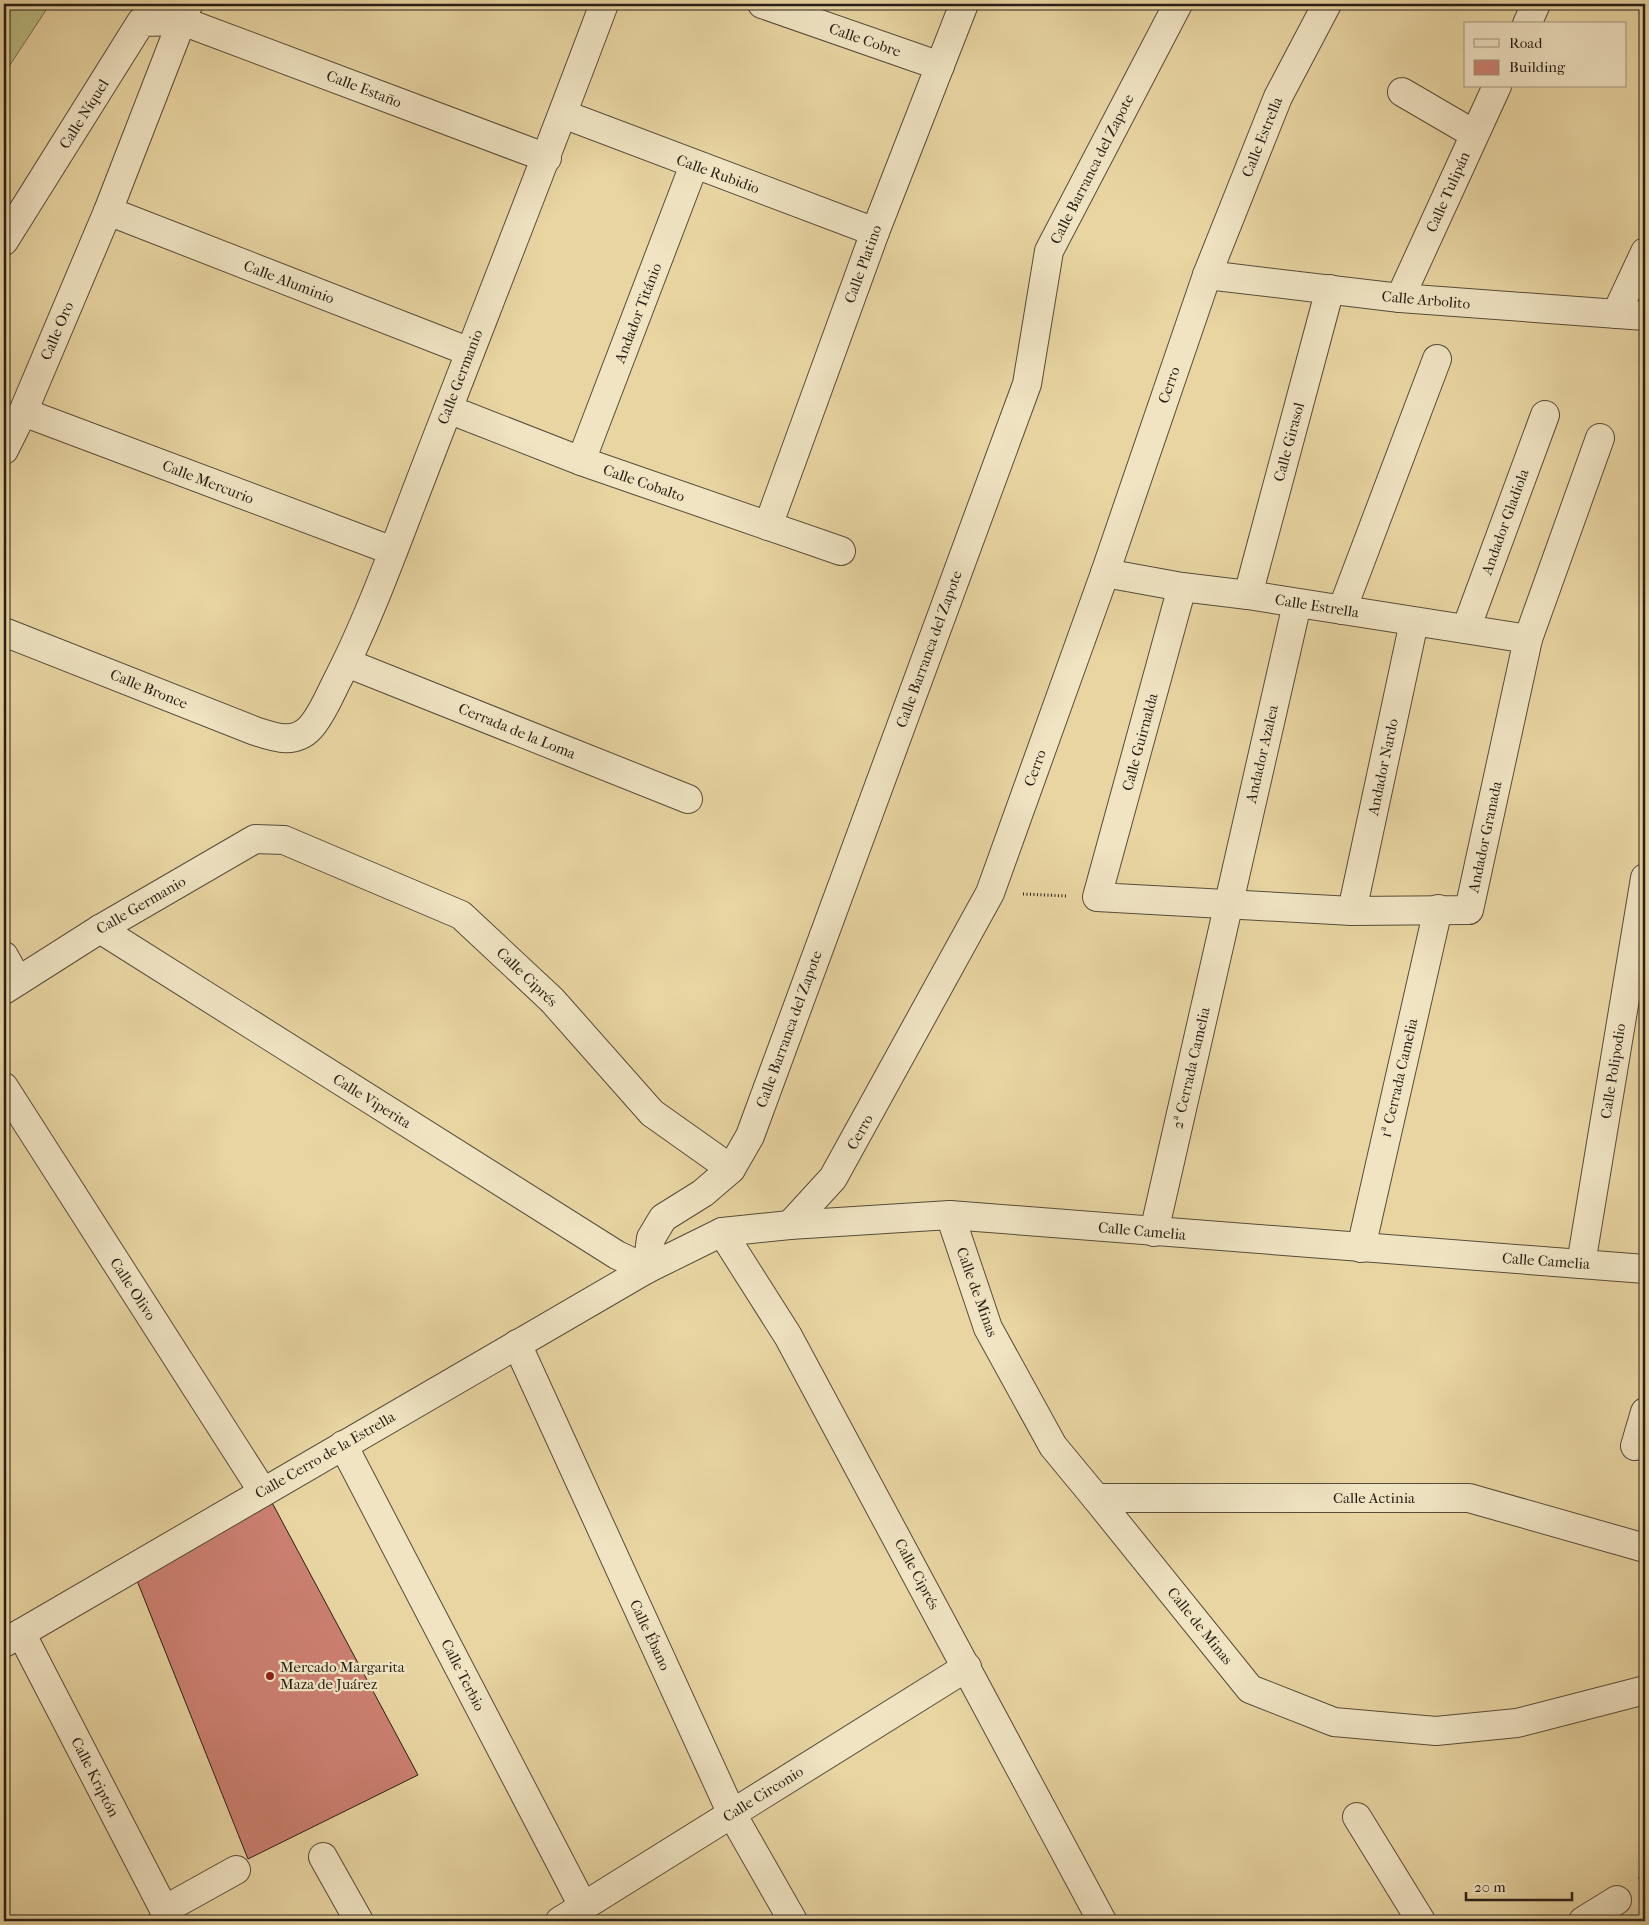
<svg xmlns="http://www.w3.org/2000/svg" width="1649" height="1925" font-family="'IM FELL French Canon',serif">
  <rect width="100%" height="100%" fill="#e8d5a2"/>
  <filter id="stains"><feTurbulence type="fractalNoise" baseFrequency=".004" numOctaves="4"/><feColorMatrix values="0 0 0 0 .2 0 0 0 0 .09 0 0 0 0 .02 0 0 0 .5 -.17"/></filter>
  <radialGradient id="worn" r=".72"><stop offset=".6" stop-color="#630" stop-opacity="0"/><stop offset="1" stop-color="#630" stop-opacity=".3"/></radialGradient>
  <polygon fill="#bbbc81" stroke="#716e4c" points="4,4 50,4 4,74"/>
  <polygon fill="#cc8071" stroke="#271f16" points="269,1497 418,1775 248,1859 136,1578"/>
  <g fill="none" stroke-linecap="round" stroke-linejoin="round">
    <defs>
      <g id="street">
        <polyline points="762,4 940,66"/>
        <polyline points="1527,24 1536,4"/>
        <polyline points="1402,92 1474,134"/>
        <polyline points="563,114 875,232"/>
        <polyline points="108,211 470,352"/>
        <polyline points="4,241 141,22 182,21 547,158"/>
        <polyline points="1207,275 1400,298 1645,316"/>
        <polyline points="1400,298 1497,86"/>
        <polyline points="1616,314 1645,252"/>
        <polyline points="448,409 581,461 841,551"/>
        <polyline points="23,412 393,551"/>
        <polyline points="4,450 23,412 108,211 188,5"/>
        <polyline points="581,461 694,165"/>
        <polyline points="768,526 875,232 964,4"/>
        <polyline points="1105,573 1182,587 1248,595 1528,639"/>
        <polyline points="1182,587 1097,897 1352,911 1469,910 1528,639 1600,438"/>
        <polyline points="1248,595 1330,289"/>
        <polyline points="1342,610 1437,359"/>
        <polyline points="1466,629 1545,415"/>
        <path d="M4 632 255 731C274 737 294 745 310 728 321 716 328 699 335 685 365 627 388 565 411 505 475 338 541 172 604 4"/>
        <polyline points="347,663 688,799"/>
        <polyline points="1352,911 1414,622"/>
        <polyline points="100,929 617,1255 647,1269"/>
        <polyline points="4,956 18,981"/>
        <polyline points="4,990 100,929 255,839 284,840 461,915 552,1000 652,1113 731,1169"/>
        <polyline points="4,1087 263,1492"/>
        <polyline points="950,1215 988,1328 1053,1446 1096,1498 1250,1689 1334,1722 1436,1731 1517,1723 1645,1690"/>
        <polyline points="790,1225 833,1178 990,893 1105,573 1207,275 1278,97 1327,4"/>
        <polyline points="722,1232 788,1336 1102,1921"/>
        <polyline points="1154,1232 1297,604"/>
        <polyline points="1361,1248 1438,909"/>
        <polyline points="1581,1264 1645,878"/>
        <polyline points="647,1269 651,1238 663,1218 703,1193 731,1169 750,1136 1027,384 1049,251 1178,4"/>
        <polyline points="517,1344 732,1814 793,1921"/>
        <polyline points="343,1445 583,1906"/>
        <polyline points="1635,1446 1645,1412"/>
        <polyline points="1096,1498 1469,1498 1645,1548"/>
        <polyline points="21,1633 170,1921"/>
        <polyline points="4,1643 647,1269 722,1232 790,1225 950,1215 1645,1269"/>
        <polyline points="1357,1817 1421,1921"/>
        <polyline points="323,1857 359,1921"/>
        <polyline points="164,1910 236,1870"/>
        <polyline points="560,1921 967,1667"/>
        <polyline points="1583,1921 1617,1900"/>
      </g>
    </defs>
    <use href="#street" stroke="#574c39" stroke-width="30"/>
    <g stroke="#271f16" stroke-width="3" stroke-dasharray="1 2.5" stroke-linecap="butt">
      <polyline points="1023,894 1066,896"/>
      <polyline points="1639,1879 1645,1873"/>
    </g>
    <use href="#street" stroke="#f0e4c3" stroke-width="28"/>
  </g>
  <circle fill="#8f2418" stroke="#f0e4c3" stroke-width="2" cx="270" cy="1676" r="5"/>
  <g text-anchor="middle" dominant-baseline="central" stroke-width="4.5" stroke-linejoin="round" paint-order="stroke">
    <g font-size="15" fill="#271f16" stroke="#f0e4c3">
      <text transform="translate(865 40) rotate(19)">Calle Cobre</text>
      <text transform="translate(364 89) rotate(21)">Calle Estaño</text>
      <text transform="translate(84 114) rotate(-58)">Calle Níquel</text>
      <text transform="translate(1262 137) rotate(-68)">Calle Estrella</text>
      <text transform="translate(1092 169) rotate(-63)">Calle Barranca del Zapote</text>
      <text transform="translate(718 174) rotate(20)">Calle Rubidio</text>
      <text transform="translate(1448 192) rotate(-66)">Calle Tulipán</text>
      <text transform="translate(863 264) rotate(-70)">Calle Platino</text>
      <text transform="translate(289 282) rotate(21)">Calle Aluminio</text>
      <text transform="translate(1426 300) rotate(5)">Calle Arbolito</text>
      <text transform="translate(638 313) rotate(-69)">Andador Titánio</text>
      <text transform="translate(57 331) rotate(-67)">Calle Oro</text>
      <text transform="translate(460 377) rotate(-69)">Calle Germanio</text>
      <text transform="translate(1169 385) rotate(-71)">Cerro</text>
      <text transform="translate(1289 442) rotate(-75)">Calle Girasol</text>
      <text transform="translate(208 482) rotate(21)">Calle Mercurio</text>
      <text transform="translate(644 483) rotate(19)">Calle Cobalto</text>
      <text transform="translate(1505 522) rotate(-70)">Andador Gladiola</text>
      <text transform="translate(1317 606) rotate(9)">Calle Estrella</text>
      <text transform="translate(929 649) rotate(-70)">Calle Barranca del Zapote</text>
      <text transform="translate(149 689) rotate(22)">Calle Bronce</text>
      <text transform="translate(517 731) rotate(22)">Cerrada de la Loma</text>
      <text transform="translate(1140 742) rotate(-75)">Calle Guirnalda</text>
      <text transform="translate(1262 754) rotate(-77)">Andador Azalea</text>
      <text transform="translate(1383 767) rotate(-78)">Andador Nardo</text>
      <text transform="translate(1035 768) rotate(-70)">Cerro</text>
      <text transform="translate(1485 837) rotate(-78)">Andador Granada</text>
      <text transform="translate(141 905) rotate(-30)">Calle Germanio</text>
      <text transform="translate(527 977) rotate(44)">Calle Ciprés</text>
      <text transform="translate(789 1029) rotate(-70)">Calle Barranca del Zapote</text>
      <text transform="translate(1191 1068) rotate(-77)">2ª Cerrada Camelia</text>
      <text transform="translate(1613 1071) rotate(-81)">Calle Polipodio</text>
      <text transform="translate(1399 1078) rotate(-77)">1ª Cerrada Camelia</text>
      <text transform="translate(372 1101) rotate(32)">Calle Viperita</text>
      <text transform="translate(860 1132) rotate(-61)">Cerro</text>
      <text transform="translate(1142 1231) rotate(5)">Calle Camelia</text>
      <text transform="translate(1546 1261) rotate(4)">Calle Camelia</text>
      <text transform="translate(133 1289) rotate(57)">Calle Olivo</text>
      <text transform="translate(977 1292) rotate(70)">Calle de Minas</text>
      <text transform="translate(325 1455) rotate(-30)">Calle Cerro de la Estrella</text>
      <text x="1374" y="1498">Calle Actinia</text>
      <text transform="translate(917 1574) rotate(62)">Calle Ciprés</text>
      <text transform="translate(1200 1626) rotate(51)">Calle de Minas</text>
      <text transform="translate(650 1635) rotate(65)">Calle Ébano</text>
      <text transform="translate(463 1675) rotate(63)">Calle Terbio</text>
      <text transform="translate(95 1777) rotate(63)">Calle Kriptón</text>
      <text transform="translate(763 1794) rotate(-32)">Calle Circonio</text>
    </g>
    <g font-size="15" fill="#271f16" stroke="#f0e4c3" text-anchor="start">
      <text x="280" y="1667">Mercado Margarita<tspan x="280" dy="17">Maza de Juárez</tspan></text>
    </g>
  </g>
  <rect width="1649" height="1925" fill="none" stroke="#e8d5a2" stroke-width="20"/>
  <rect x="5" y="5" width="1639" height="1915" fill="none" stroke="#271f16" stroke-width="2.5"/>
  <rect x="10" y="10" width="1629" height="1905" fill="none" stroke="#271f16"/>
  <rect x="1464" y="22" width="162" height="65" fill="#f0e4c3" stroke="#a0957e"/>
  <rect x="1474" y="39" width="25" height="8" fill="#f0e4c3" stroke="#a0957e"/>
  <text x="1509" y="48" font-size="15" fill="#271f16">Road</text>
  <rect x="1474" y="60" width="25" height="15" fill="#cc8071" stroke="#a0957e"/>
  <text x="1509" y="72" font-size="15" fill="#271f16">Building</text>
  <path d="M1466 1892v8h106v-8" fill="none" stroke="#271f16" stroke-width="2.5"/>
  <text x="1474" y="1892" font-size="15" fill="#271f16" stroke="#f0e4c3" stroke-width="4" paint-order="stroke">20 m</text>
  <rect width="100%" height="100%" filter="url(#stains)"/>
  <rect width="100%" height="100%" fill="url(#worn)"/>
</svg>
